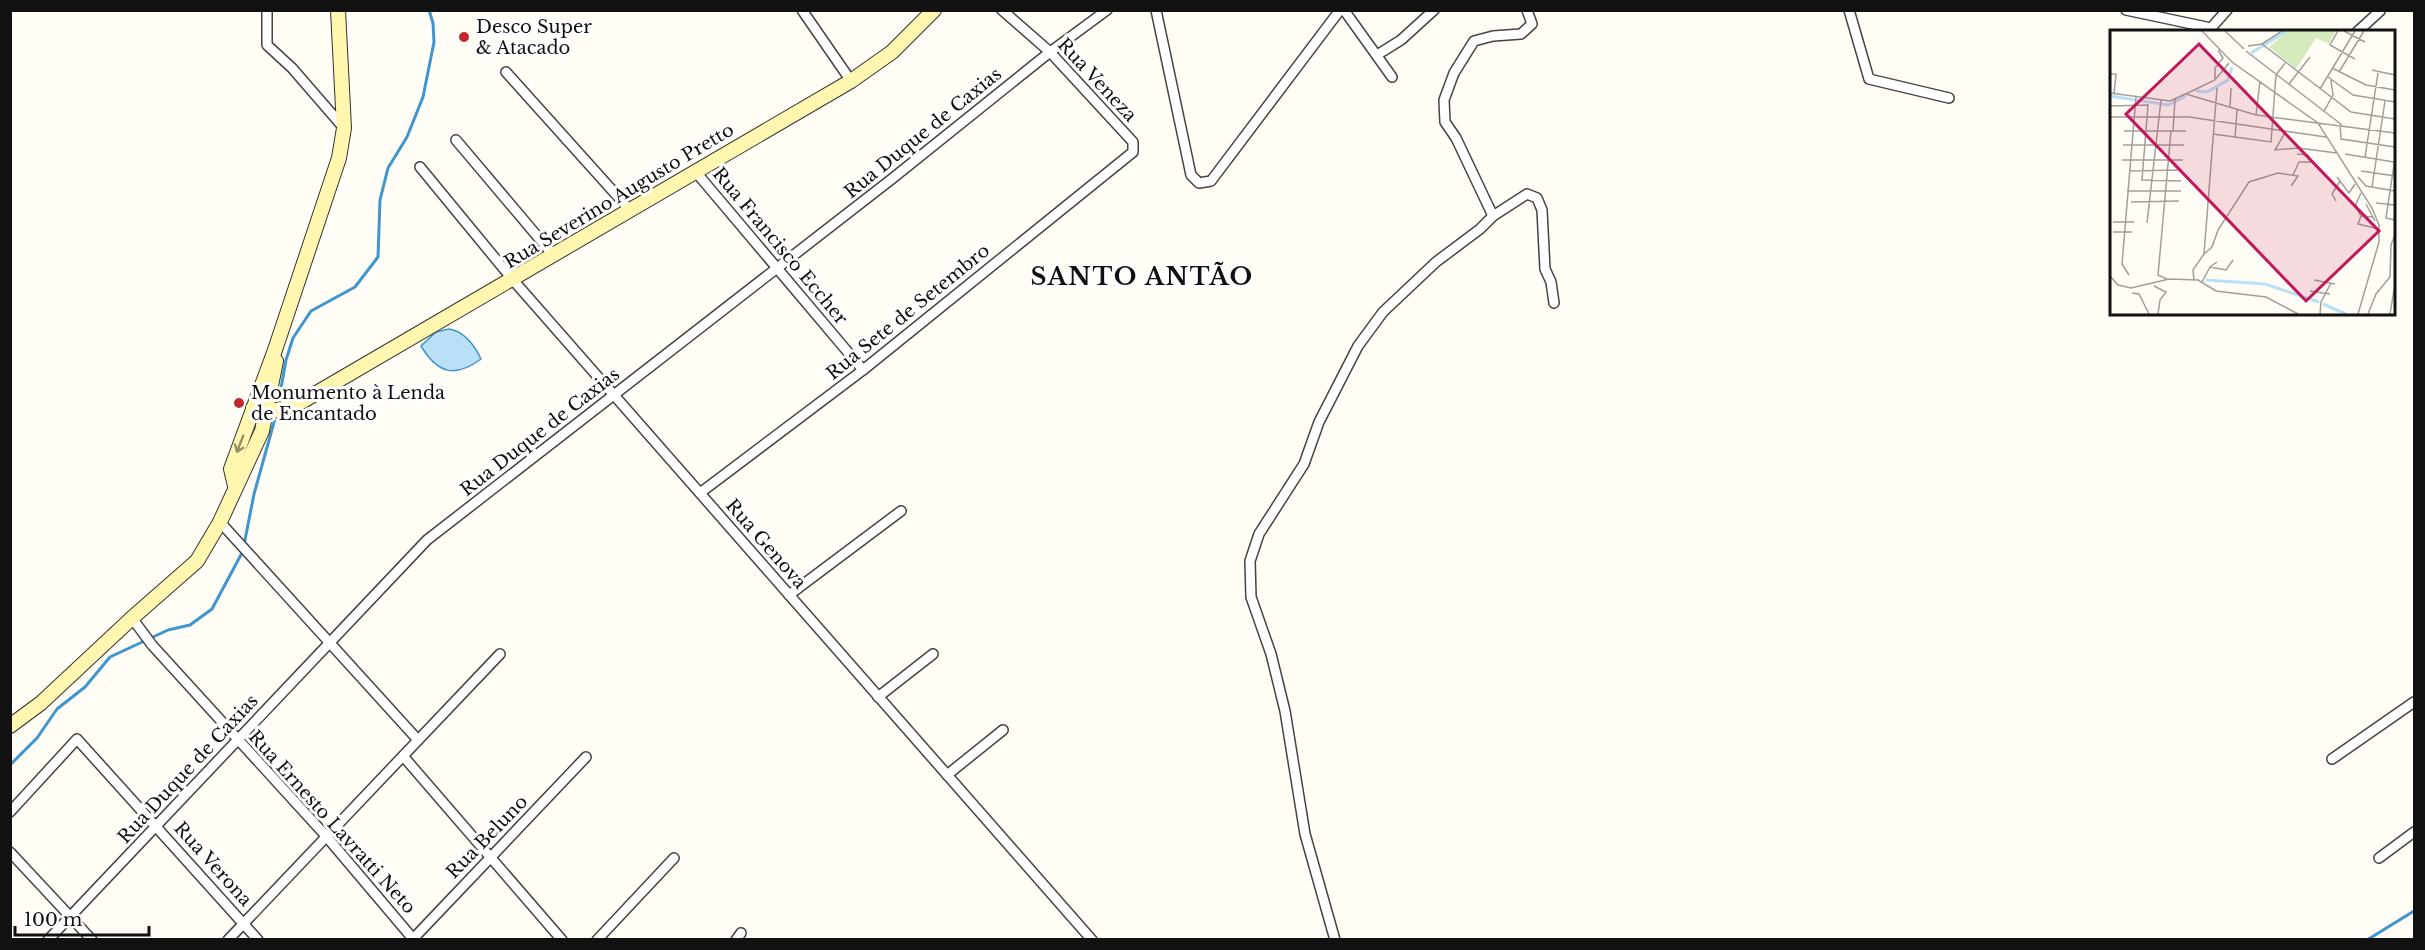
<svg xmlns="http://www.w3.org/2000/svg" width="2425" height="950" font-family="'Libre Baskerville',serif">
  <rect width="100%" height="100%" fill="#fffdf5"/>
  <path fill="#b9e0f7" stroke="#3f96cf" stroke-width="1.5" d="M449 329C464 331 475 346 481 359 455 378 438 374 421 346L436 332Z"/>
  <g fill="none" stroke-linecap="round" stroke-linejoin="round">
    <g stroke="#3f96cf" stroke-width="3">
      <polyline points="278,405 286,360 293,338 311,311 355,287 378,257 380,200 388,168 407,137 423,97 434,42 433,23 429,10"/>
      <polyline points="244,545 254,494 276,415"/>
      <polyline points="10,765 37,738 57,709 85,687 110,657 168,630 190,625 212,609 243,551"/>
      <polyline points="2367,940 2414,911"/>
    </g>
    <defs>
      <g id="street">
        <polyline points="267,10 267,45 292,68 344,128"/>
        <polyline points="802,10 851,81"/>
        <polyline points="1156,10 1191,175 1199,183 1211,181 1340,10"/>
        <polyline points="1344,10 1392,77"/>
        <polyline points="1849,10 1869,79 1949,98"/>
        <polyline points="2126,10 2211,28 2227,10"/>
        <polyline points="2357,32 2380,11"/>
        <polyline points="1377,55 1401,40 1434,10"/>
        <polyline points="506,72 629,209"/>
        <polyline points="456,140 554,256"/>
        <polyline points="420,167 513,280 1092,940"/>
        <polyline points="695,171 863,370"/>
        <polyline points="1493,216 1456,138 1445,122 1444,100 1454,73 1474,41 1493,36 1521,34 1532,24 1527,10"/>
        <polyline points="700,493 863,370 1133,152 1133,142 1050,52 1002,10"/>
        <polyline points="220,522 418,740"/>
        <polyline points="789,595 901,511"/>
        <polyline points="132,618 152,645 326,836 414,940"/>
        <polyline points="878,697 933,654"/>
        <polyline points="403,756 562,940"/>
        <polyline points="2332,759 2414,702"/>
        <polyline points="947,775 1003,730"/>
        <polyline points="10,812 77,739 258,940"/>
        <polyline points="10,852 92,940"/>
        <polyline points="2379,858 2414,832"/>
        <polyline points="48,940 427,540 893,178 1050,52 1107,10"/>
        <polyline points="228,940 500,654"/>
        <polyline points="412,940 586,757"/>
        <polyline points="597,940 674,858"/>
        <polyline points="736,940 741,933"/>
        <polyline points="1335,940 1305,834 1285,711 1271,654 1251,597 1250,561 1259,534 1304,464 1319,422 1358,346 1383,312 1436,262 1480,229 1493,216 1527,194 1537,198 1542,210 1545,269 1551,282 1554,303"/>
      </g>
      <g id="secondary">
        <polyline points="253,408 265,413 296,405 851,81 892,52 934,10"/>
        <polyline points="235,486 231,469 275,350 339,158 344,128 338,10"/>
        <polyline points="10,726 41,703 132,618 197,561 220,522 262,431 276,361"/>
      </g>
    </defs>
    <use href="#street" stroke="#444" stroke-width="12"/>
    <use href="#secondary" stroke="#333" stroke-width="16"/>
    <use href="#street" stroke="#fff" stroke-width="9"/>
    <use href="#secondary" stroke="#fff6b0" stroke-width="14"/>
  </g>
  <defs><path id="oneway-shaft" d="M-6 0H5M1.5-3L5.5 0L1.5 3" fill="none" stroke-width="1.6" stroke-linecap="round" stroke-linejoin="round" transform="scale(1.5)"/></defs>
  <use stroke="#948f68" href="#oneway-shaft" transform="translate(240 444) rotate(111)"/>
  <g fill="#c4262e" stroke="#fff" stroke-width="2">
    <circle cx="464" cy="37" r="6"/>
    <circle cx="239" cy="403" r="6"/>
  </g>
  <g text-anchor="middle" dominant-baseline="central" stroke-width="6" stroke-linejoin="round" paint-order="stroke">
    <g font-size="18" fill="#111" stroke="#fff" text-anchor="start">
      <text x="476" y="27">Desco Super<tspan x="476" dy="21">&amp; Atacado</tspan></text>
      <text x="251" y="393">Monumento à Lenda<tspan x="251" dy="21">de Encantado</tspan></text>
    </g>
    <g font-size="18" fill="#111" stroke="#fff">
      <text transform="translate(1097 80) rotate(47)">Rua Veneza</text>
      <text transform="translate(923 133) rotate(-39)">Rua Duque de Caxias</text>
      <text transform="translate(619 196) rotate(-31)">Rua Severino Augusto Pretto</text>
      <text transform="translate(780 246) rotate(50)">Rua Francisco Eccher</text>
      <text transform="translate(908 312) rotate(-39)">Rua Sete de Setembro</text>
      <text transform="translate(540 432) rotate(-38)">Rua Duque de Caxias</text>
      <text transform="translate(766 544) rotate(49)">Rua Genova</text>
      <text transform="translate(188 769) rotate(-47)">Rua Duque de Caxias</text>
      <text transform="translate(332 822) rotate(48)">Rua Ernesto Lavratti Neto</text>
      <text transform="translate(487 837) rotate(-46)">Rua Beluno</text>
      <text transform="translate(213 864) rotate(48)">Rua Verona</text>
    </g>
    <g font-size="24" font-weight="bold" letter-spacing="1.5" fill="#111" stroke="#fff">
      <text x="1142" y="276">SANTO ANTÃO</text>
    </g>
  </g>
  <g transform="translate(2110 30)">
    <rect width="285" height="285" fill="#fffdf5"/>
    <path d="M178 1H226L219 14 206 8 186 39 159 17Z" fill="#d5ebbd"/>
    <path fill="none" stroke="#b9e0f7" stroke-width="3" d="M141 23 177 1M86 61 97 62 118 50 122 37M0 66 58 75 76 66M96 250 155 254 209 272M213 274 236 284"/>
    <path fill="none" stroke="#a09f9a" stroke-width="1.5" d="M92 1 122 32 208 93 262 178 269 195V212L248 284M115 1 134 19M228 1 220 15 245 29M234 1 255 12M152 14 172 1M138 16 152 14 241 82 285 89M136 21 232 95M222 38 256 55 285 60M262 40 285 45M229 42 254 1M0 44H6L4 64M218 47 243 65 285 72M105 49V38L113 28 108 20M179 54 200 27M210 59 245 1M82 61 105 50 119 33M0 63 60 71 82 61M76 64 146 85 285 103M0 76 38 75 32 150 71 151M120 78 121 58M214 81 223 65 221 50M146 85 150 51M0 87H79L216 107M230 95 231 109 285 117M14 101H76M63 101 65 69M176 101 165 120 188 118 227 123M103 104 161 112 166 45 175 33M125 108 127 80M13 115H74M235 124 284 132M255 127 268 43M285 128 276 188 285 190M12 130H73M19 141 72 140M251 141 285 146M183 145 189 132H202L198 125 187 124M227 147 239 163 245 154M248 147 256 156 285 161M262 157 275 71M17 161H71M251 163 245 176 251 186 263 187M226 171 222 164 230 151M21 172 69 171M266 173 285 175M256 174 265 191M251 186 248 194 265 198M3 192H24M37 193 51 70M3 202H22M94 224 102 217 108 200 139 152 168 143 188 146 181 156M100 237 116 240 123 230M19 245 12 234 26 67M0 246 8 255 21 258 59 249 88 250 106 261 156 267 188 284M57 249 48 245 61 101M84 250 83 240 94 224 107 58M204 250 225 254M92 252 100 237 107 232M44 256 56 262 50 270 48 284M200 261 220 264M22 263 29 264 39 284M210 284 211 272 221 253M258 284 266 264 280 247 281 215 285 205M280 284 285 254"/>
    <path fill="#c2185b" fill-opacity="0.15" stroke="#c2185b" stroke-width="3" d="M89 14 269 201 196 271 16 84Z"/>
    <rect width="285" height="285" fill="none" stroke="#111" stroke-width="3"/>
  </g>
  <rect width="2425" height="950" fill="none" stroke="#111111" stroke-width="24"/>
  <path d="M15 926v9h134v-9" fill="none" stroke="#111111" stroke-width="3"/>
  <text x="24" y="926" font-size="18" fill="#111111" stroke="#ffffff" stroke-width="4.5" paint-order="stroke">100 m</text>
</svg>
